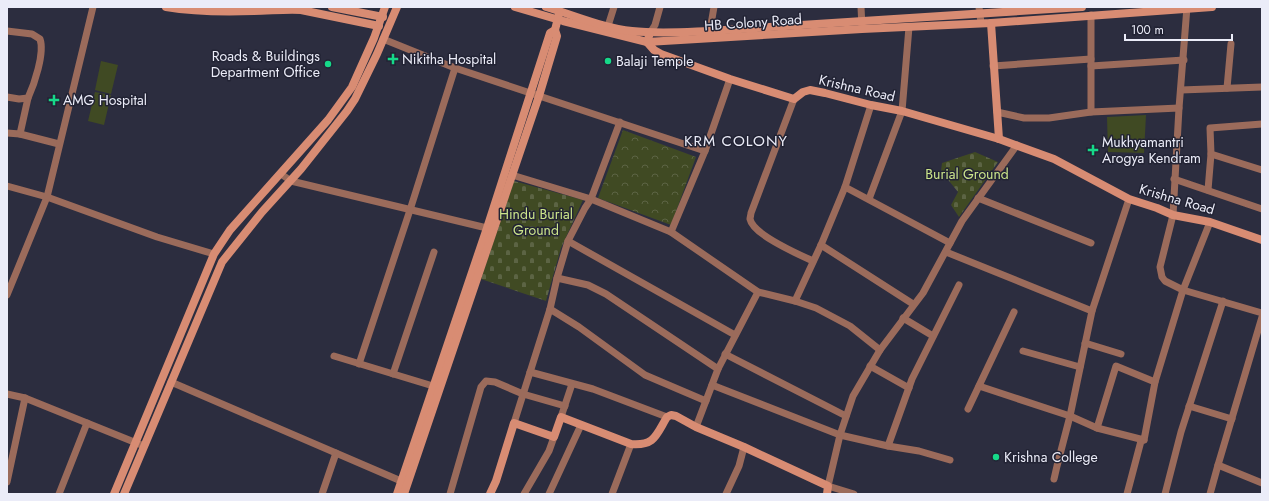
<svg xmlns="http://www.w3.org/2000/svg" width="1269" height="501" font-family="Jost,sans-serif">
  <defs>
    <pattern id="cemetery-stones" width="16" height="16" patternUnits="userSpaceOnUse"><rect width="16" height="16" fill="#404a23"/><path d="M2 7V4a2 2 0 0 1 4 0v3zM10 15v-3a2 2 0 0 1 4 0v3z" fill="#5c6444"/></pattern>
    <pattern id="park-crowns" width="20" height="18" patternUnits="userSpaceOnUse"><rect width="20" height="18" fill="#404a23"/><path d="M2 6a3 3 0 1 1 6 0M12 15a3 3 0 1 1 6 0" fill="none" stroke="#5c6444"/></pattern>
  </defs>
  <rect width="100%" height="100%" fill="#2c2d3f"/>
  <g fill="#404a23">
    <polygon points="101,61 118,65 111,94 95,90"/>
    <polygon points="95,92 111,95 104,125 88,121"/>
    <polygon points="1146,115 1144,153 1108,152 1107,117"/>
  </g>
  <g fill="url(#cemetery-stones)">
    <polygon points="975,152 998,162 959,217 951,205 958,192 941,171 942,163"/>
    <polygon points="514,181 583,200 561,248 546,301 481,279"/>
  </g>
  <polygon fill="url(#park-crowns)" points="623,130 696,157 671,225 598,198"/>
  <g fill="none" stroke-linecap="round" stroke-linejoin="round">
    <g stroke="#9b6b5b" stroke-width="7">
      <polyline points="861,7 862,27"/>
      <polyline points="979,7 981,23"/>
      <polyline points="1091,15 1091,112"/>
      <polyline points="608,26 614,7"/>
      <path d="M7 31 32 34 40 39C45 53 34 85 28 98L19 99 7 97"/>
      <polyline points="650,33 655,25 660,7"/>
      <polyline points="709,36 714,7"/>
      <polyline points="383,39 455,68 705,151 671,232 591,199 512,175"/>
      <polyline points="993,66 1091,59"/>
      <polyline points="1091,66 1184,60"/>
      <polyline points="1227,88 1231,44"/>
      <polyline points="1181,90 1262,87"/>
      <path d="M794 99 751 213C751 214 750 218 750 219 753 235 800 255 813 261"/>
      <polyline points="1179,108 1187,7"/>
      <polyline points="997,112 1024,118 1049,118 1091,112 1179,108 1173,215 1160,267 1162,277 1165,281 1183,290 1262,313"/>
      <polyline points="1262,124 1210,128 1211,154 1262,170"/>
      <polyline points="7,133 20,134 59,144"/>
      <polyline points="20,134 28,98"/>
      <polyline points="705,151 730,79"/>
      <polyline points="281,174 291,181 491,229"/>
      <polyline points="1174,179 1262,209"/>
      <polyline points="7,186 47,197 157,237 214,254"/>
      <polyline points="845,187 950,243"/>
      <polyline points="1208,190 1211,154"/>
      <polyline points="978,198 1091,243"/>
      <polyline points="869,199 902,111 909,27"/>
      <polyline points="1129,199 1092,311 1070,416 1097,428 1144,440 1155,382 1183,290 1210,222"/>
      <polyline points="671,232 758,292 795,301 816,308 850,326 880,350"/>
      <polyline points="568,241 735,335"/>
      <polyline points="821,245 913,304"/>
      <polyline points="946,252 1092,311"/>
      <polyline points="557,278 588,285 606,294 718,369"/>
      <polyline points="7,295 47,197 93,7"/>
      <polyline points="795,301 821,245 845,187 871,105"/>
      <polyline points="550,309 579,327 645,375 706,401"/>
      <polyline points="903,318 933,336"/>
      <polyline points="1085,343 1121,354"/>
      <polyline points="1023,351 1080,367"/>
      <polyline points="725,354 846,416"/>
      <polyline points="334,356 433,386"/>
      <polyline points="359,364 410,210 455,68"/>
      <polyline points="870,366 909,388"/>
      <polyline points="530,372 593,389 667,417"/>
      <polyline points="393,374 434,252"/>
      <polyline points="171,382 401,481"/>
      <polyline points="712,385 840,435 888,446 919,451 950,460"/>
      <polyline points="979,386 1070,416 1057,466 1054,479"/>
      <polyline points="7,394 25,398 144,446"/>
      <polyline points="1189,406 1232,419"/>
      <polyline points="968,409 1014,312"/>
      <polyline points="561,417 572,384"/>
      <polyline points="514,423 550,309 557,278 568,241 585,208 591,199 620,122"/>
      <polyline points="696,427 718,369 758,292"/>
      <polyline points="1097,428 1116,366 1155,382"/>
      <polyline points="888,446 912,379 959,285"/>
      <polyline points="1218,465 1262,317"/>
      <polyline points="7,482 25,398"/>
      <polyline points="59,494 87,423"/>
      <polyline points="322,494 336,453"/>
      <polyline points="450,494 481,387 486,381 495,382 523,394 565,406"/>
      <polyline points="524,494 549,451 554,437"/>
      <polyline points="549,494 581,425"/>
      <polyline points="612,494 631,444"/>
      <polyline points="726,494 739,466 744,447"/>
      <polyline points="854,494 828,486 840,435 853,396 880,350 923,293 962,221 1017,145"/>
      <polyline points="1127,494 1141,441 1144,440"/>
      <polyline points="1165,494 1181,432 1223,301"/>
      <polyline points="1210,494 1218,465 1262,483"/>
    </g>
    <g stroke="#d88c73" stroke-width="8">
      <path d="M166 7C195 12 224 12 254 11 269 11 285 9 301 10L379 26"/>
      <polyline points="332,7 383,17"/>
      <polyline points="515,7 563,21 647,42 862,29 991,23 1212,7"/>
      <path d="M546 7C574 15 603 28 632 31 658 34 684 32 709 31L1082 7"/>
      <polyline points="991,23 999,139"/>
      <polyline points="650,33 647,42 654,50 661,54 730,79 794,99 803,92 810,90 825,93 871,105 902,111 999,139 1054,159 1129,199 1157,208 1173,215 1210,222 1262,240"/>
      <polyline points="114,494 214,254 230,230 328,120 352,87 374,38 385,7"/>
      <polyline points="124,494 222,262 262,212 301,169 347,111 355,99 377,54 397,7"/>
      <polyline points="397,494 487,228 550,33 555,30 559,14"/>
      <polyline points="404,494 539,96 557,36 555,30"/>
      <path d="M490 494 496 481 514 423 554 437 561 417 631 444C655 446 656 435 667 417L671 415 676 416 696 427 744 447 828 486 827 494"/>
    </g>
  </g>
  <g fill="#16d989" stroke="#222334" stroke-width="1.5">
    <path d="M391 53h4v4h4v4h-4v4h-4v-4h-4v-4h4z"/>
    <circle cx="608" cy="61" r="4"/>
    <circle cx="328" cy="64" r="4"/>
    <path d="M52 94h4v4h4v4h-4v4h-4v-4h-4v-4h4z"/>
    <path d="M1091 144h4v4h4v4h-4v4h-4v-4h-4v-4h4z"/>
    <circle cx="996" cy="457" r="4"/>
  </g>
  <g text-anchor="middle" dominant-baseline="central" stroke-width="3" stroke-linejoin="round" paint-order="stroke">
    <g font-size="14" fill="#ebecf8" stroke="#222334">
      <text transform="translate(753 22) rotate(-4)">HB Colony Road</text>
      <text transform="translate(857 88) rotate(13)">Krishna Road</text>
      <text transform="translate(1177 199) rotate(16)">Krishna Road</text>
    </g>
    <g font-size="14" fill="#ebecf8" stroke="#222334" text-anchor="start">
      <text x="320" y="56" text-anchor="end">Roads &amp; Buildings<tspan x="320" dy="16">Department Office</tspan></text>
      <text x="402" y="59">Nikitha Hospital</text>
      <text x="616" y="61">Balaji Temple</text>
      <text x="63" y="100">AMG Hospital</text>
      <text x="1102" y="142">Mukhyamantri<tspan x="1102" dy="16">Arogya Kendram</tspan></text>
      <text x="1004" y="457">Krishna College</text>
    </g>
    <g font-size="14" fill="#cce58b" stroke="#222334">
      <text x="967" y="174">Burial Ground</text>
      <text x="536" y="214">Hindu Burial<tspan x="536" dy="16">Ground</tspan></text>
    </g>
    <g font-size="15" letter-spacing="1" fill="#ebecf8" stroke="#222334">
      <text x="736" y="141">KRM COLONY</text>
    </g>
  </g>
  <rect width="1269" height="501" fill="none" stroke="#ebecf8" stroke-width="16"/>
  <path d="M1125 34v6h107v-6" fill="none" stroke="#ebecf8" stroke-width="2"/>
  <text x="1131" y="34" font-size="12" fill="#ebecf8" stroke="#222334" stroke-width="3" paint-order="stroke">100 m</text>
</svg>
